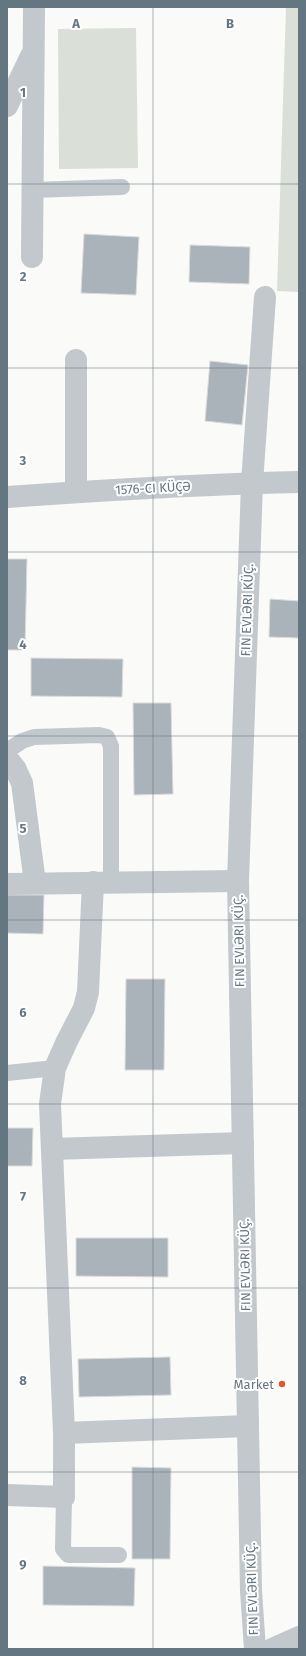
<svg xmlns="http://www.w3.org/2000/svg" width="306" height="1656" font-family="'Fira Sans',sans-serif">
  <rect width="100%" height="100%" fill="#fafaf8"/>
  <g fill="#dadfd7">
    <polygon points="286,7 299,7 299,292 277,291"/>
    <polygon points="136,28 138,168 59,169 58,29"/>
  </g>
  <g fill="#aab3b9" stroke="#dcdcda">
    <polygon points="84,234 139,237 136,295 81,293"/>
    <polygon points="190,245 250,247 249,284 189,282"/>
    <polygon points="210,361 248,365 242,425 205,421"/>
    <polygon points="7,559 27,559 25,650 7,650"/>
    <polygon points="270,599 299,601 299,638 269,637"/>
    <polygon points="31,658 123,659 122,697 31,696"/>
    <polygon points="133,703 171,703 173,794 134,795"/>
    <polygon points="7,895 44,895 43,934 7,933"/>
    <polygon points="126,979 165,979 164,1070 125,1070"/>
    <polygon points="7,1128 33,1128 32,1166 7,1166"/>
    <polygon points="76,1238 168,1238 168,1277 76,1276"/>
    <polygon points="170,1357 171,1395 79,1397 78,1359"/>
    <polygon points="132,1467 171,1468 170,1559 132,1559"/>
    <polygon points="43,1566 135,1568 134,1606 43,1605"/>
  </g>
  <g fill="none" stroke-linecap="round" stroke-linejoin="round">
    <g stroke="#c3c8cc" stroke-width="16">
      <polyline points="32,190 122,187"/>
      <polyline points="7,751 22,741 34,737 99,735 107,737 111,746 111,882"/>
      <polyline points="7,1073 55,1068"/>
      <polyline points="64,1497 63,1549 68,1555 119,1555"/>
    </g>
    <g stroke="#c3c8cc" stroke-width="22">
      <polyline points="7,106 31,56"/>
      <polyline points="32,257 34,7"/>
      <polyline points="76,360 76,492"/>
      <path d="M7 497C104 490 202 484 299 482"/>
      <polyline points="7,758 15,768 22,783 35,883"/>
      <polyline points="7,884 238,881"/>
      <polyline points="52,1149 243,1143"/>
      <polyline points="64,1433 248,1426"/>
      <polyline points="7,1495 64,1497 64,1433 50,1104 55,1068 67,1041 84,1008 88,992 93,882"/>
      <polyline points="255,1649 251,1591 238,881 252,483 265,297"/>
      <polyline points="272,1649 299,1637"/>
    </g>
  </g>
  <path fill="none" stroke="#657683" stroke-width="1" stroke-opacity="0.55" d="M153 7V1649M7 184H299M7 368H299M7 552H299M7 736H299M7 920H299M7 1104H299M7 1288H299M7 1472H299"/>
  <circle fill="#e4572e" stroke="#fff" stroke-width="1.5" cx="282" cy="1384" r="4"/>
  <g text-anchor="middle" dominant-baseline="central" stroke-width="4" stroke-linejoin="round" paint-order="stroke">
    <g font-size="13" fill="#657683" stroke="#fff">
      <text transform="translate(153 488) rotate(-3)">1576-CI KÜÇƏ</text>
      <text transform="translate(247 610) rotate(-88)">FIN EVLƏRI KÜÇ.</text>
      <text transform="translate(239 941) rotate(-91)">FIN EVLƏRI KÜÇ.</text>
      <text transform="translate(245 1265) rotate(-91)">FIN EVLƏRI KÜÇ.</text>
      <text transform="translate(252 1589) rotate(-92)">FIN EVLƏRI KÜÇ.</text>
    </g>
    <g font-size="13" fill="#657683" stroke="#fff" text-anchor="end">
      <text x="274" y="1384">Market</text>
    </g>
  </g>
  <g font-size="13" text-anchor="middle" font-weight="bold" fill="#657683" stroke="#fff" stroke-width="4" stroke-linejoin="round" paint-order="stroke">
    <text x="76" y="28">A</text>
    <text x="230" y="28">B</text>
    <text x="23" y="97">1</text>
    <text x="23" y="281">2</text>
    <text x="23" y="465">3</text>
    <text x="23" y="649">4</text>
    <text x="23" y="833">5</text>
    <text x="23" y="1017">6</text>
    <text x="23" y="1201">7</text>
    <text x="23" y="1385">8</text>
    <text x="23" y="1569">9</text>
  </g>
  <rect width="306" height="1656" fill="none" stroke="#657683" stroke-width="16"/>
</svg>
